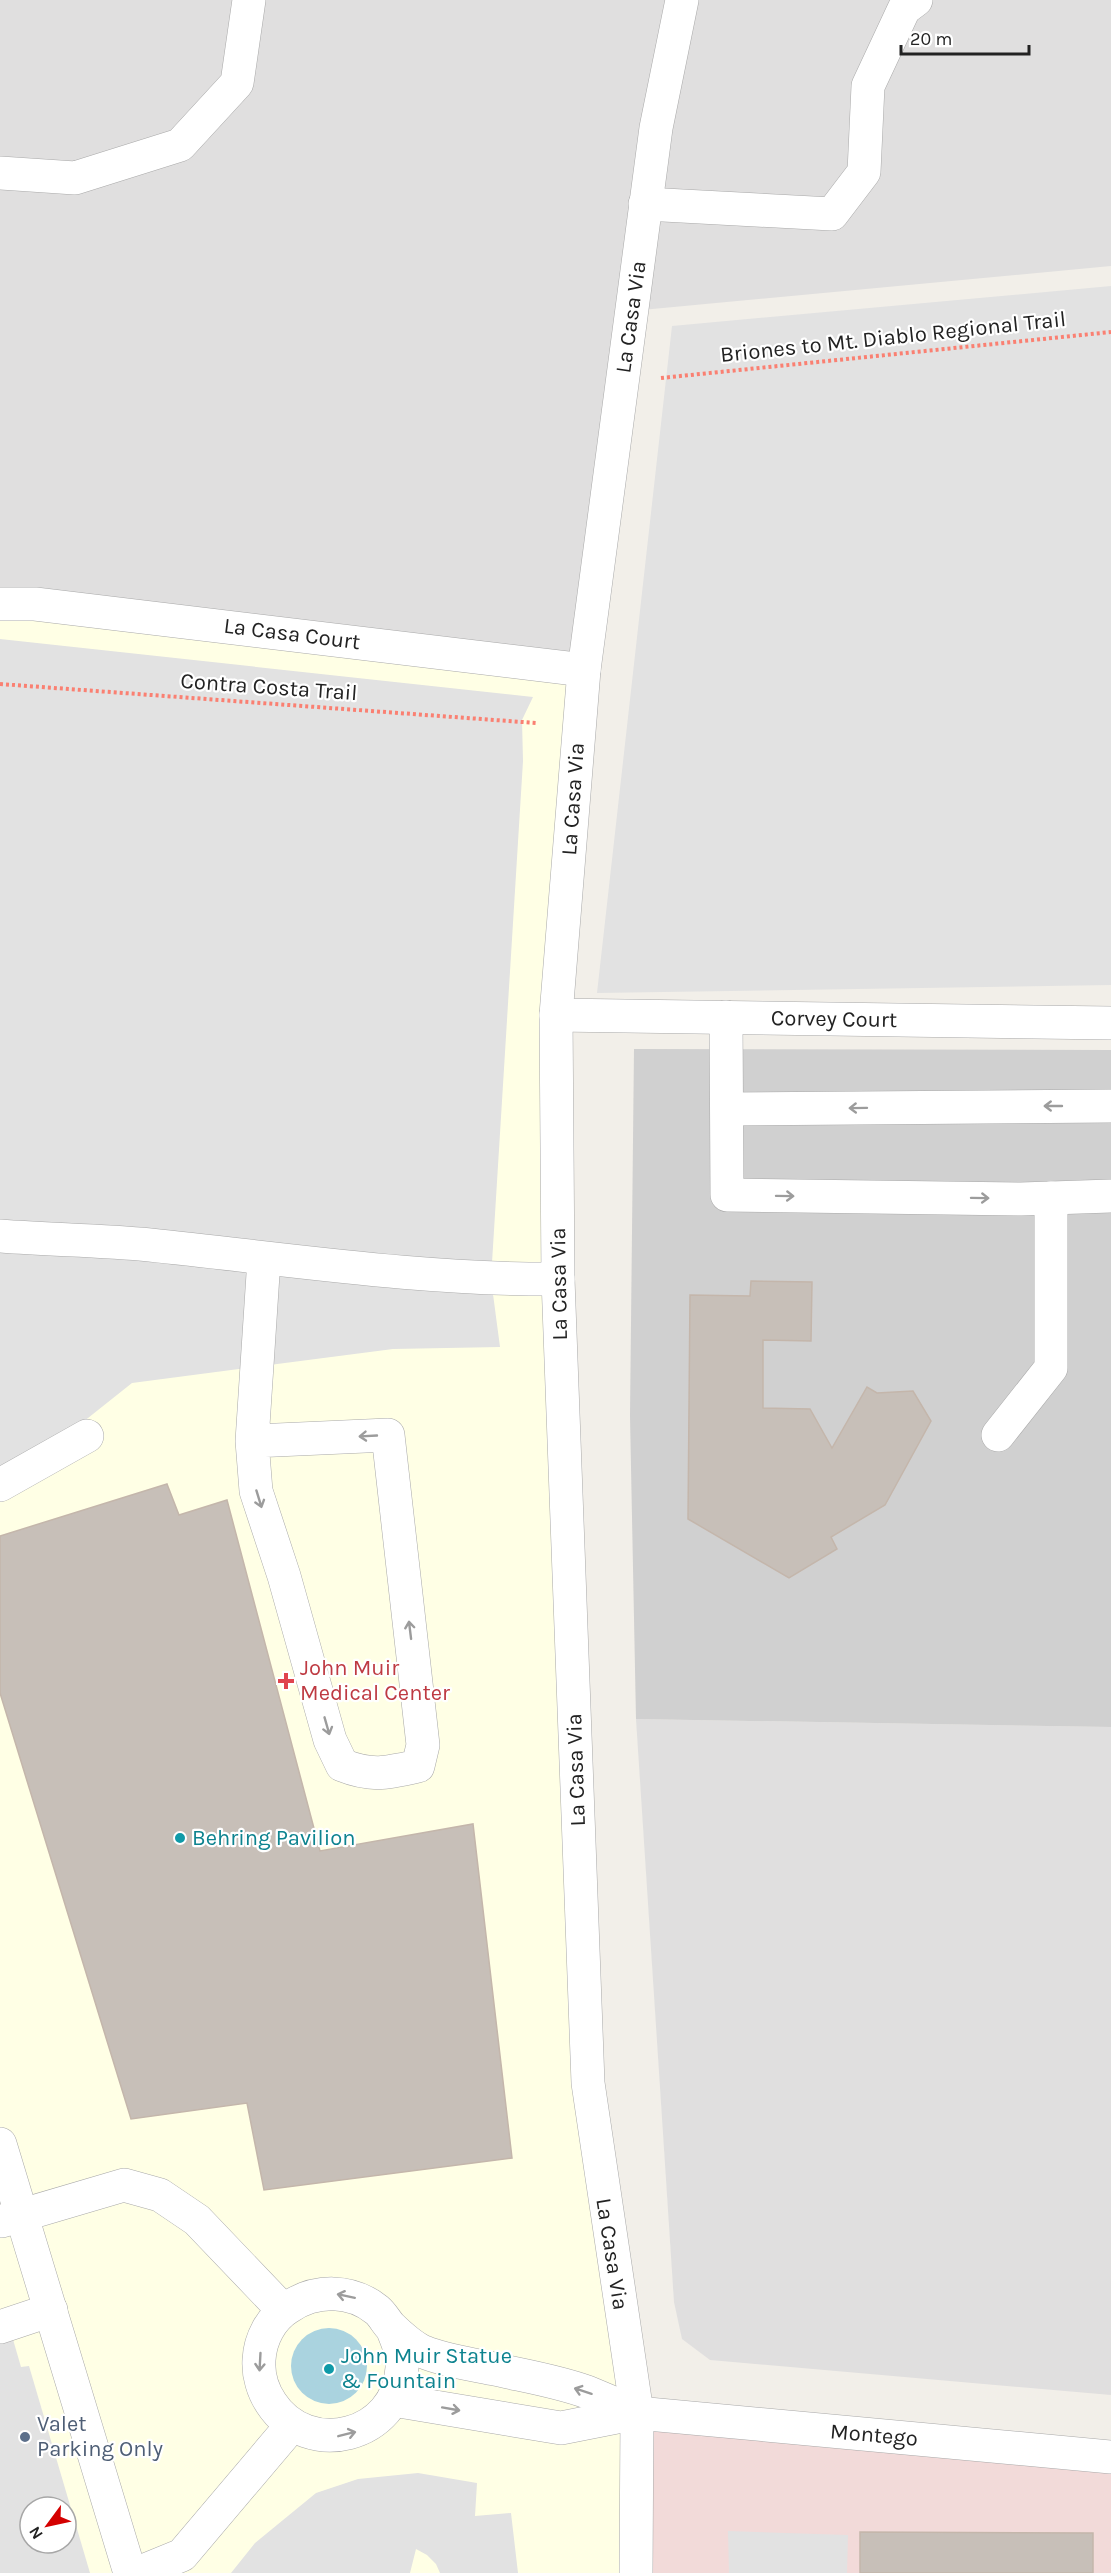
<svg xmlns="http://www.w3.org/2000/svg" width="1111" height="2573" font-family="Karla,sans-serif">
  <rect width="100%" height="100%" fill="#f2efe9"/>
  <g fill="#e0dfdf">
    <polygon points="0,0 1111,0 1111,266 631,311 584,670 0,604"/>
    <polygon points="636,1719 1111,1727 1111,2395 710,2360 682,2339 674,2302"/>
  </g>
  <polygon fill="#f2dad9" points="637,2413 1111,2457 1111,2573 636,2573"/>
  <path fill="#ffffe5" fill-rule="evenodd" d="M0 604 584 670 556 1015 588 2083 636 2573H0ZM30 2507H66V2543H30Z"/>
  <polygon fill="#d0d0d0" points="634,1049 1111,1050 1111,1727 636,1719 630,1416"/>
  <g fill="#e2e2e2" fill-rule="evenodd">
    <polygon points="1111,286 1111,985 597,993 672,326"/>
    <polygon points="0,639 533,697 522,720 523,761 491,1279 500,1347 393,1349 132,1383 0,1488"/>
    <path d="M12 2336 21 2367 29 2366 90 2573H0V2339ZM30 2507H66V2543H30Z"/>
    <polygon points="418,2473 477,2483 475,2516 511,2513 518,2573 440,2573 436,2564 427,2555 416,2549 410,2573 231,2573 255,2543 316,2493 358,2479"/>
    <polygon points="728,2531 848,2535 847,2573 729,2573"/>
  </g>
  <circle fill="#aad3df" cx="329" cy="2366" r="38"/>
  <g fill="#c7bfb8" stroke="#c4b6ab" stroke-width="1.5">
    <polygon points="751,1281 812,1282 811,1341 763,1340 763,1408 810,1409 832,1448 867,1387 877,1393 913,1391 931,1421 885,1505 831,1537 837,1549 789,1578 688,1519 690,1295 750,1296"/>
    <polygon points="167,1484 179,1515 227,1500 320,1851 473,1824 512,2158 264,2190 247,2103 131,2119 0,1693 0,1536"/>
    <polygon points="860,2532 1093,2533 1093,2573 860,2573"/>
  </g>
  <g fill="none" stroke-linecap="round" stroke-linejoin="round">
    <defs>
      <g id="minor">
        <polyline points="0,173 75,178 180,145 237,83 249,0"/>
        <polyline points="645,204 832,214 864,172 868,86 904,9 916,0"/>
        <polyline points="0,604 35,604 584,670"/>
        <polyline points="556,1015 1111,1023"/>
        <polyline points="726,1017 727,1195 1021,1199 1111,1196"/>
        <polyline points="728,1109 1111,1106"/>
        <path d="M0 1236C50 1240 100 1240 150 1245 286 1259 421 1280 558 1279"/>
        <polyline points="998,1435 1051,1368 1051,1198"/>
        <path d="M252 1441 388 1435 423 1745 418 1766C387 1773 372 1777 342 1765L330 1740 284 1576 256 1491 252 1441 264 1259"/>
        <polyline points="0,1485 87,1436"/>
        <polyline points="0,2144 130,2573"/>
        <polyline points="2,2221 124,2185 160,2195 197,2220 283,2310"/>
        <polyline points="0,2327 51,2310"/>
        <path d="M392 2328C397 2341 403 2353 402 2368 398 2437 308 2460 271 2403 263 2391 258 2375 259 2360 260 2339 271 2318 289 2307 316 2289 351 2289 377 2310 383 2315 386 2322 391 2327 399 2335 414 2348 424 2352 445 2361 472 2364 494 2369 525 2376 557 2381 587 2392 604 2399 620 2406 637 2413"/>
        <polyline points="393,2400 561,2428 637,2413 1111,2457"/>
        <polyline points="138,2573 182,2555 292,2425"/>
        <polyline points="636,2573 637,2413 588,2083 558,1279 556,1015 584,670 656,128 682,0"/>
      </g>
    </defs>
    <use href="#minor" stroke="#a9a9a9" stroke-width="34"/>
    <g stroke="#fa8072" stroke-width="4" stroke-dasharray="3 3" stroke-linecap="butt">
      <polyline points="661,378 1111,332"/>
      <polyline points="0,684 536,723"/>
    </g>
    <use href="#minor" stroke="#fff" stroke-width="33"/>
  </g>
  <defs><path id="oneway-shaft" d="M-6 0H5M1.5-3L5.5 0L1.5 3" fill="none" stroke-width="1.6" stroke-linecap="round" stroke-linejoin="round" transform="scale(1.5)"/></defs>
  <g stroke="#9c9c9c">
    <use href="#oneway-shaft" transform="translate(1053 1106) rotate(180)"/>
    <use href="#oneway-shaft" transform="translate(858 1108) rotate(179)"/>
    <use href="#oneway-shaft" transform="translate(785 1196) rotate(1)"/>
    <use href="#oneway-shaft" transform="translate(980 1198) rotate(1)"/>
    <use href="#oneway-shaft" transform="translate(368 1436) rotate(177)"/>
    <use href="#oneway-shaft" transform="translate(259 1499) rotate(73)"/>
    <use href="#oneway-shaft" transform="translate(410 1630) rotate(-97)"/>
    <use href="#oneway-shaft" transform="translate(327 1726) rotate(74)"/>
    <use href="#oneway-shaft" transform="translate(346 2296) rotate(-168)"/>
    <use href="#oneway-shaft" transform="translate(260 2362) rotate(93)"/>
    <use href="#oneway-shaft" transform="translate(583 2391) rotate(-162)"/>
    <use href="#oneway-shaft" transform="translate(451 2409) rotate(10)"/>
    <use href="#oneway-shaft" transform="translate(347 2434) rotate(-14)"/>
  </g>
  <path fill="#e0444e" stroke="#fff" stroke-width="2" d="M283 1672h6v6h6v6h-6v6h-6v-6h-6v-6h6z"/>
  <g fill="#0f9aa8" stroke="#fff" stroke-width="2">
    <circle cx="180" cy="1838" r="6"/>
    <circle cx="329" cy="2369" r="6"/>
  </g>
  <circle fill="#5c6f8a" stroke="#fff" stroke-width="2" cx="25" cy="2437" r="6"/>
  <g text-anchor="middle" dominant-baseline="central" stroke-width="4.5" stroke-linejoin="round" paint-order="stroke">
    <g font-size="22" fill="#222" stroke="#fff">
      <text transform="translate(631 317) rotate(-82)">La Casa Via</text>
      <text transform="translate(893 337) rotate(-6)">Briones to Mt. Diablo Regional Trail</text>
      <text transform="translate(292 634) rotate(7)">La Casa Court</text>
      <text transform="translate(269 687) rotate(4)">Contra Costa Trail</text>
      <text transform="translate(573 799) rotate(-86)">La Casa Via</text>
      <text transform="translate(834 1019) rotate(1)">Corvey Court</text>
      <text transform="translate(559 1284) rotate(-91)">La Casa Via</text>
      <text transform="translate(576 1770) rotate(-92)">La Casa Via</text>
      <text transform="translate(612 2254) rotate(81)">La Casa Via</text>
      <text transform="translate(874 2435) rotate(5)">Montego</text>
    </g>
    <g font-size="22" fill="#be3a42" stroke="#fff" text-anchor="start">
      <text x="300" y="1668">John Muir<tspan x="300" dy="25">Medical Center</tspan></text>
    </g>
    <g font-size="22" fill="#0d838f" stroke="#fff" text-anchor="start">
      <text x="192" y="1838">Behring Pavilion</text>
      <text x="341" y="2356">John Muir Statue<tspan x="341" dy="25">&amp; Fountain</tspan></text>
    </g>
    <g font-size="22" fill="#4e5e75" stroke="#fff" text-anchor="start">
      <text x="37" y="2424">Valet<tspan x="37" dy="25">Parking Only</tspan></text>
    </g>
  </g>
  <g transform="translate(48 2525) rotate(237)"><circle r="28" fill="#ffffff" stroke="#a7a7a7" stroke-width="1.5"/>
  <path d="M0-4.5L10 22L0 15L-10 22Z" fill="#d40000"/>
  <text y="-9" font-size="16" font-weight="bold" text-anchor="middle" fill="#222222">N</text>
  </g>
  <path d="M901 45v9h128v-9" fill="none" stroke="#222222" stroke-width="3"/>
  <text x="910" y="45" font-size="18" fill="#222222" stroke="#ffffff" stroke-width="4.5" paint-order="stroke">20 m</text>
</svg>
